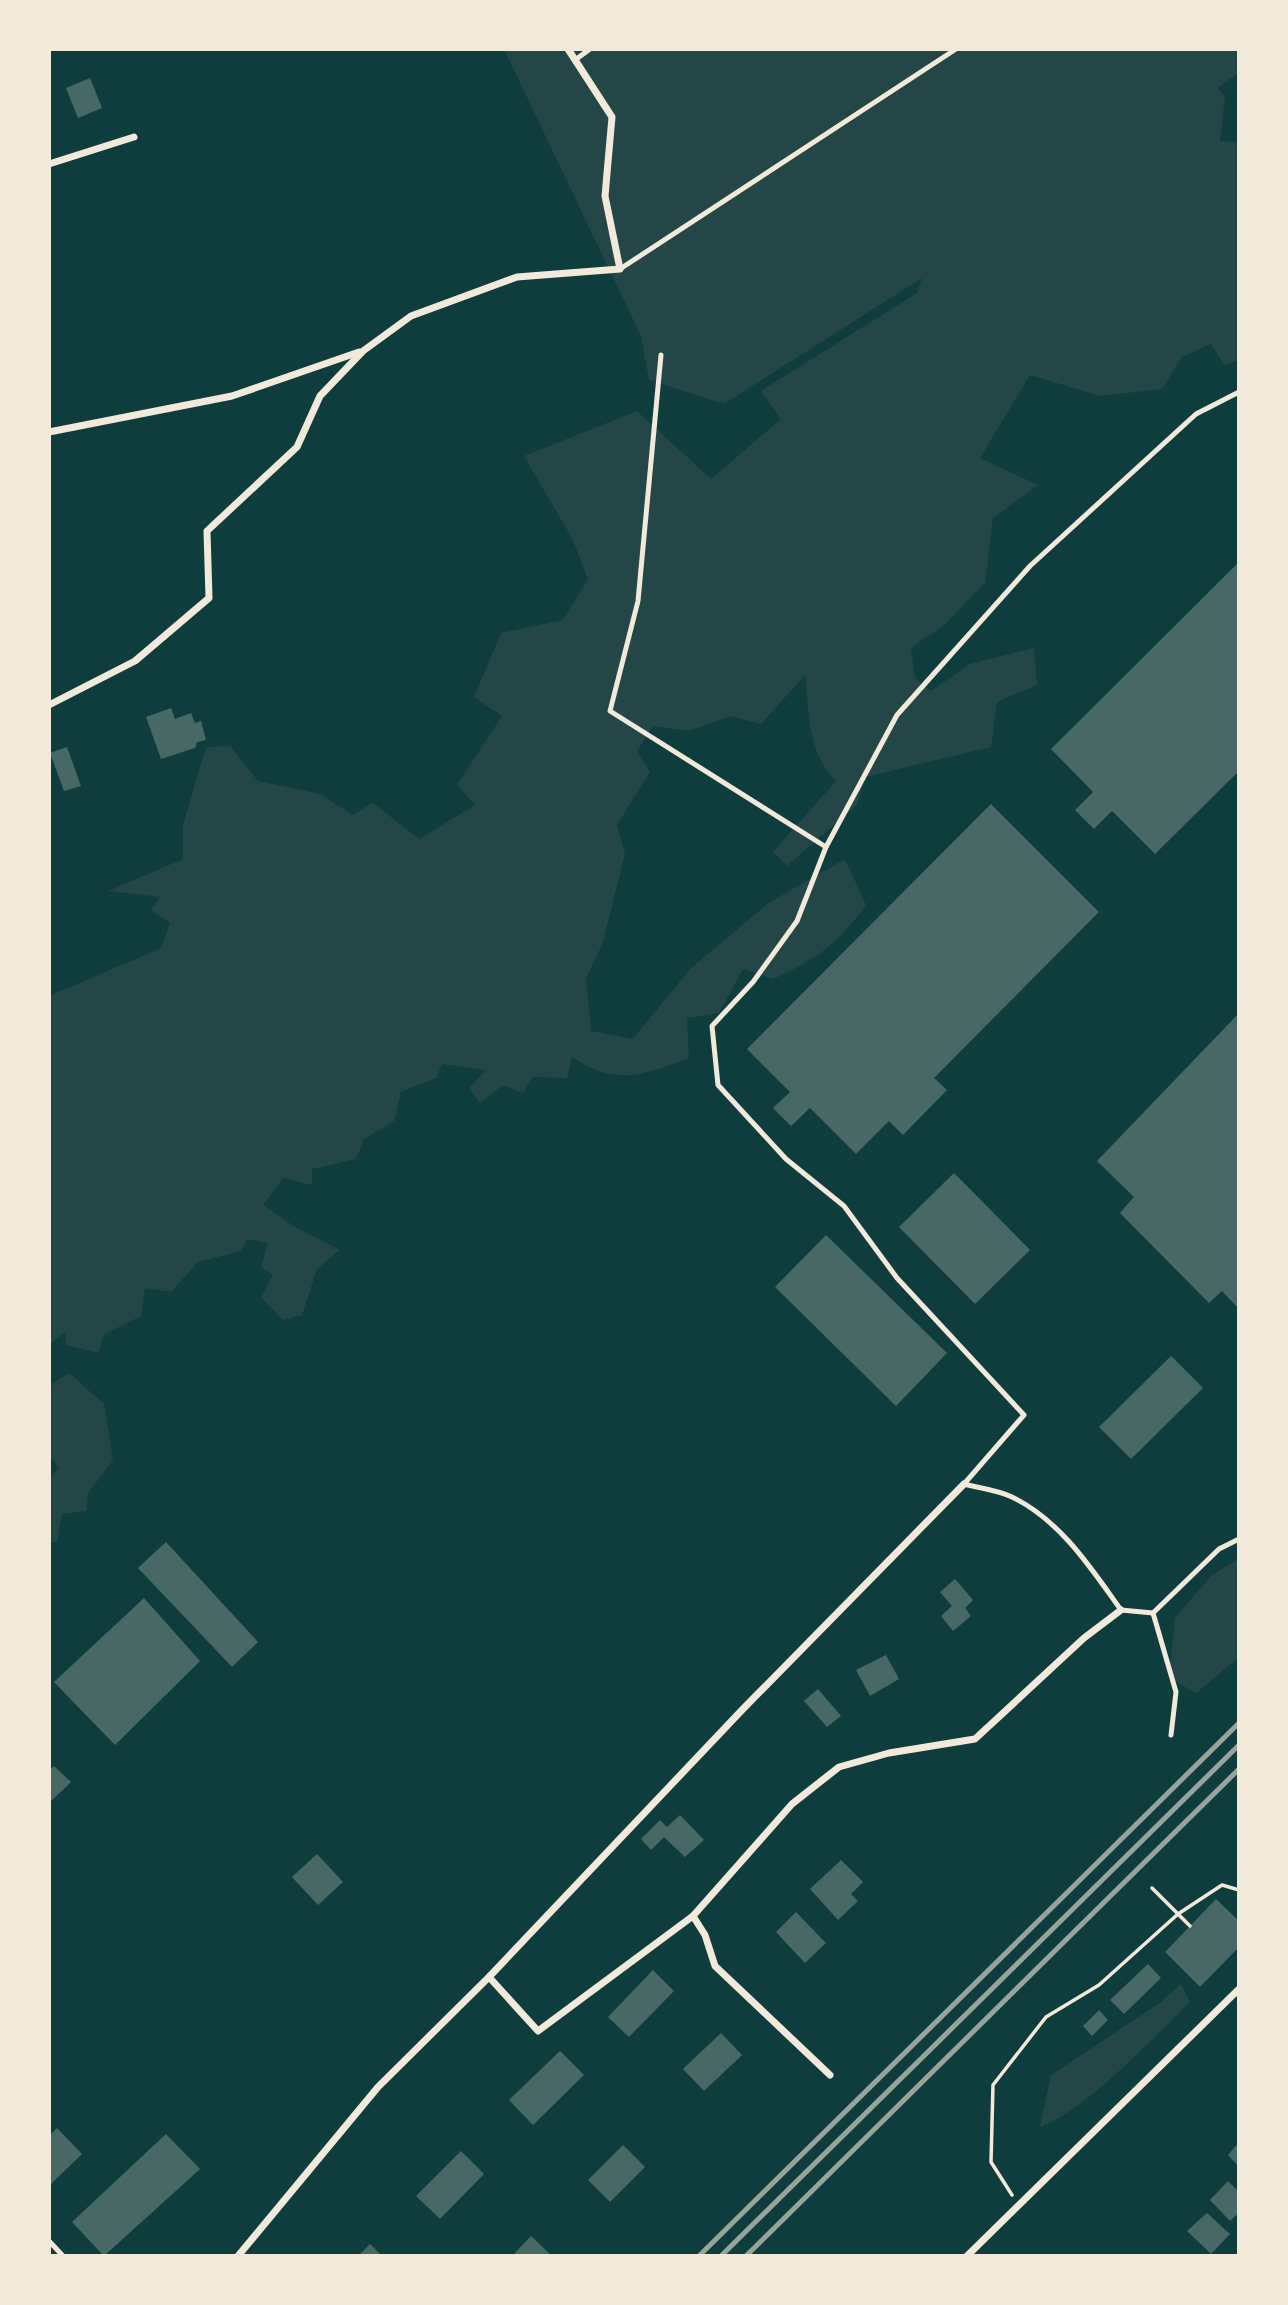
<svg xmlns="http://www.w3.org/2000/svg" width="1288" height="2305" font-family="'Crimson Pro',serif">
  <rect width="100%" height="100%" fill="#0f3d3e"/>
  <g fill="#244646">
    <path d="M504 49H1239V73L1217 88 1225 96 1220 141 1239 142V360L1224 365 1211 344 1182 357 1162 389 1100 396 1030 375 980 458 1038 485 993 518 985 583 945 624 911 648 915 678 931 691 970 664 1034 648 1037 685 997 702 991 747 865 777 857 805 787 866 773 852 836 781C808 755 809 711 805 675L761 724 731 716 689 731 653 726 637 751 650 772 617 825 625 854 602 945 586 978 591 1031 633 1039 690 969 770 902 845 859 866 905C836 945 819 958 773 979L743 969 719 1013 687 1018 689 1058C643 1075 617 1087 572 1057L567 1078 533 1077 523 1093 503 1085 480 1103 469 1088 486 1070 442 1064 436 1078 401 1092 394 1121 364 1139 356 1159 312 1169V1185L283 1178 263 1205 295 1227 340 1250 317 1269 302 1315 283 1320 261 1297 273 1275 261 1267 268 1243 247 1239 241 1251 198 1262 171 1292 145 1288 141 1316 103 1335 99 1353 66 1345 65 1332 49 1345V996L161 948 170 923 151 910 160 897 108 891 183 859V825L206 747 230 746 258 781 321 794 352 815 373 803 419 839 475 805 457 785 502 716 474 697 501 633 563 620 588 579 572 538 524 456 637 411 711 479 781 419 761 391 917 293 922 278 724 404 649 380 641 336Z"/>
    <polygon points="69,1373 104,1404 113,1460 88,1493 86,1511 62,1514 57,1542 49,1542 49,1479 59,1468 49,1456 49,1386"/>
    <polygon points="1239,1558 1239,1657 1196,1693 1169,1678 1175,1618 1211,1576"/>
    <path d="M1181 1984 1190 2002C1154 2037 1085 2111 1040 2127L1051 2075 1161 2002Z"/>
  </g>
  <g fill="#486865">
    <polygon points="90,78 102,108 78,118 66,88"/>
    <polygon points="1239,562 1239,771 1155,854 1112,811 1094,829 1075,810 1093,792 1051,749"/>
    <polygon points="171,708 175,719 191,713 195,723 201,721 206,740 197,742 195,748 161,759 146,717"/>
    <polygon points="67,747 81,786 64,791 50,753"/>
    <polygon points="991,804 1099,912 934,1078 947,1090 903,1135 889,1121 856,1154 810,1108 791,1126 773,1108 790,1092 747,1049"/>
    <polygon points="1239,1013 1239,1309 1222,1291 1209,1303 1120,1213 1134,1197 1097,1161"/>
    <polygon points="954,1173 1030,1250 975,1304 899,1227"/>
    <polygon points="826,1235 947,1353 896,1406 775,1287"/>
    <polygon points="1171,1356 1203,1388 1131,1459 1099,1427"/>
    <polygon points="166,1542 258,1642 232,1667 138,1568"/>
    <polygon points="955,1579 973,1600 965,1608 971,1616 953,1631 941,1616 952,1606 940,1592"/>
    <polygon points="144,1598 200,1661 115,1745 54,1682"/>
    <polygon points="886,1655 899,1679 870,1696 856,1670"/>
    <polygon points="818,1689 841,1716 827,1727 804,1701"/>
    <polygon points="54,1766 71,1782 49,1803 49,1770"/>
    <polygon points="680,1815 704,1840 685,1857 664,1837 651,1850 641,1839 660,1820 667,1827"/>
    <polygon points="317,1854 343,1882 318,1905 292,1877"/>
    <polygon points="841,1860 863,1882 851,1894 858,1901 838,1920 810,1889"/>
    <polygon points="1216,1899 1239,1921 1239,1947 1200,1987 1165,1952"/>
    <polygon points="796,1912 826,1943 805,1963 776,1932"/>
    <polygon points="1148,1964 1161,1978 1124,2014 1110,2000"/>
    <polygon points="653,1970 674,1991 629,2037 608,2017"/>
    <polygon points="1099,2010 1108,2020 1092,2036 1083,2026"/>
    <polygon points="721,2033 742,2055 704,2091 683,2069"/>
    <polygon points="560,2051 584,2075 533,2125 509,2100"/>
    <polygon points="57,2128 82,2154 49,2186 49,2136"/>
    <polygon points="166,2134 200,2169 104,2256 72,2222"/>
    <polygon points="1239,2142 1239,2167 1228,2155"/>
    <polygon points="623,2145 645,2167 610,2202 588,2180"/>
    <polygon points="461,2151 484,2174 440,2219 416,2196"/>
    <polygon points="1228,2181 1239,2192 1239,2213 1230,2221 1210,2200"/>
    <polygon points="1207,2213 1230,2234 1211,2254 1187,2231"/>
    <polygon points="531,2236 552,2256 512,2256"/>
    <polygon points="370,2244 382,2256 358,2256"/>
  </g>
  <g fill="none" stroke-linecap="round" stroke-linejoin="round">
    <g stroke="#f1e9da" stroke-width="3.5">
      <polyline points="1152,1888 1190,1926"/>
      <polyline points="1012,2195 991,2162 993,2085 1046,2017 1099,1985 1178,1914 1222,1885 1239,1890"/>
    </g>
    <g stroke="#f1e9da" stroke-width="5">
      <polyline points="575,60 590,49"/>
      <polyline points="620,269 956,49"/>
      <polyline points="661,355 638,601 610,711 826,847"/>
      <path d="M1239 392 1196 414 1030 566 897 715 826 847 797 921 753 982 712 1026 718 1085 786 1159 844 1206 897 1278 1024 1415 964 1484C979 1488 998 1490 1012 1497 1060 1520 1091 1568 1121 1610L1153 1613 1219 1549 1239 1539"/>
      <polyline points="1153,1613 1176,1692 1171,1735"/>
      <polyline points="49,2241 63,2256"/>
    </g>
    <g stroke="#f1e9da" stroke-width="7">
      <polyline points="49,164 134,137"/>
      <polyline points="49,432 232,396 359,352"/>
      <polyline points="49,705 135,661 209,598 207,531 297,447 320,396 363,351 411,316 517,277 620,269 605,196 612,117 568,49"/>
      <polyline points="693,1916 705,1935 715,1966 830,2075"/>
      <polyline points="489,1977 538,2031 693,1916 792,1804 839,1767 889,1753 975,1739 1084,1638 1121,1610"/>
      <polyline points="238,2256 378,2087 489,1977 742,1710 964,1484"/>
      <polyline points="967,2256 1239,1989"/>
    </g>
    <g stroke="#97a49c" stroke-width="5">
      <polyline points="699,2256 1239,1723"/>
      <polyline points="721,2256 1239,1745"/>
      <polyline points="746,2256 1239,1769"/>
    </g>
  </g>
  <rect width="1288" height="2305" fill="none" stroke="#f1e9da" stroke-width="102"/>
</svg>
